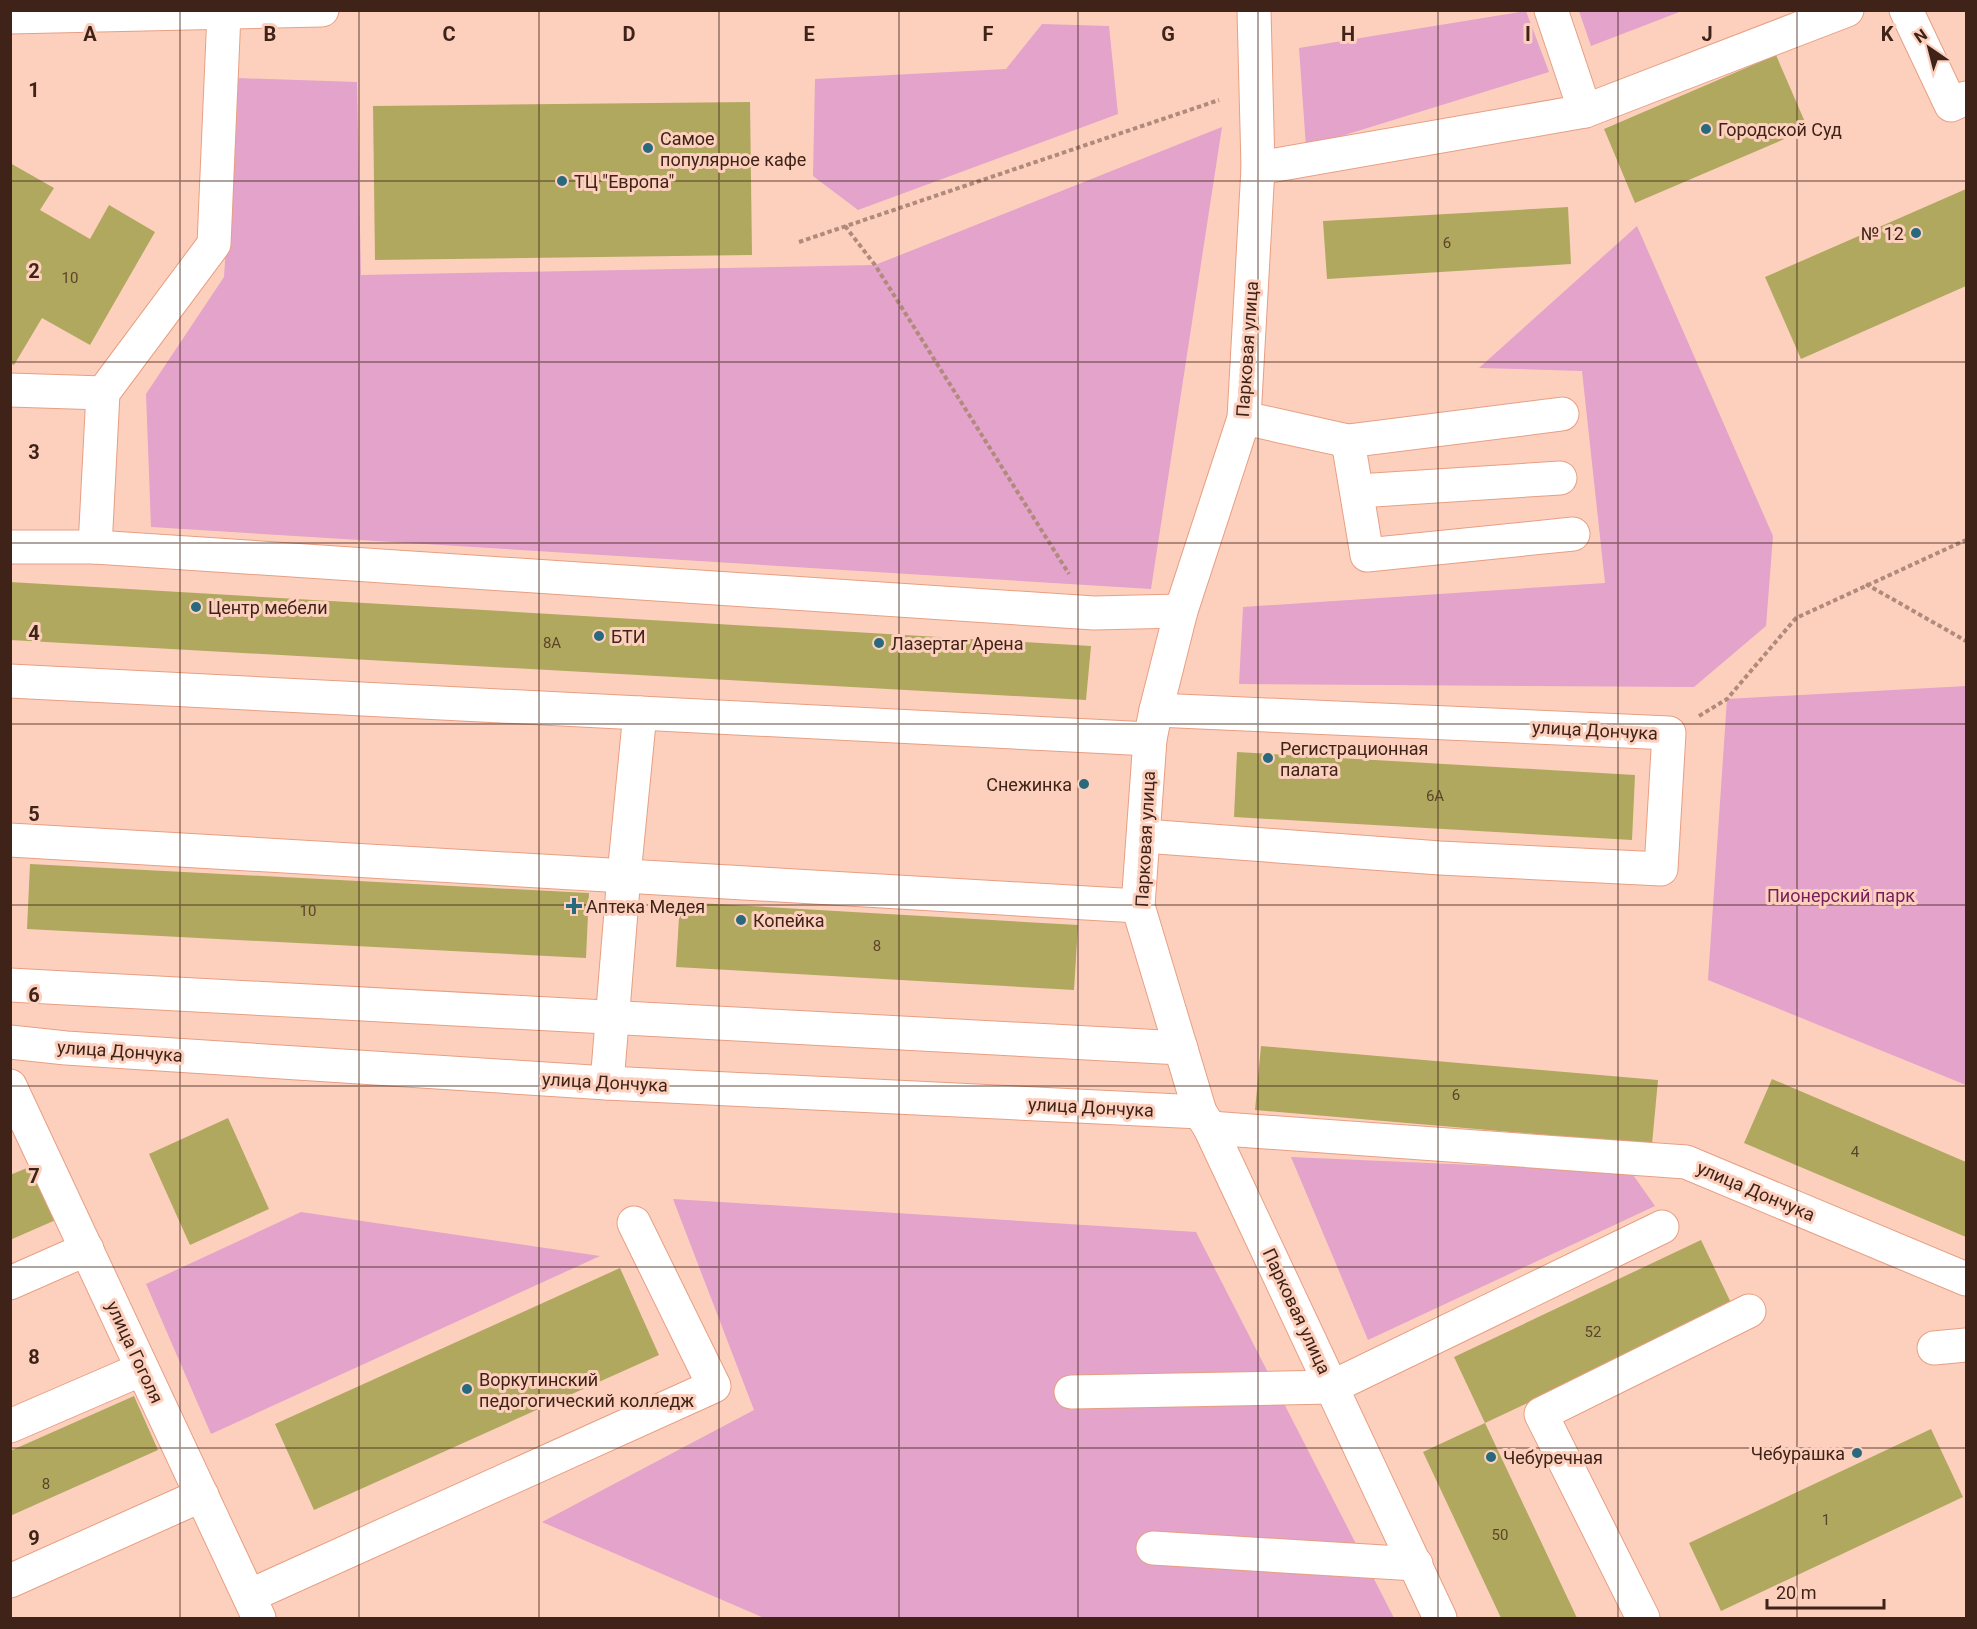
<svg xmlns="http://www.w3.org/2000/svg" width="1977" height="1629" font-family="Roboto,sans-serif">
  <rect width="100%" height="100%" fill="#fdd0be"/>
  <g fill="#e3a3ca">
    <polygon points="1526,11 1549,72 1306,147 1299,48"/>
    <polygon points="1579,11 1579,10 1682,11 1591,46"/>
    <polygon points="1042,24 1109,26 1118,114 858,210 813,176 815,79 1006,69"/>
    <polygon points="237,78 357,82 361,275 875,265 1222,127 1151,589 151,527 146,394 224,277"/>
    <polygon points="1637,226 1773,536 1766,626 1694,687 1239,684 1243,607 1605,583 1582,371 1479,368"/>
    <polygon points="1966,686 1966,1085 1708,980 1727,699"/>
    <polygon points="1291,1157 1631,1172 1655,1206 1368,1340"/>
    <polygon points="673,1199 1196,1232 1394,1618 764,1618 542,1522 754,1410"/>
    <polygon points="301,1212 600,1256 211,1434 146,1284"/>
  </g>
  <g fill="#b1a85f">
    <polygon points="1776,55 1808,129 1635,203 1604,129"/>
    <polygon points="750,102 752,255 375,260 373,106"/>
    <polygon points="10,163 54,188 40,210 90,239 109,205 155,232 90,345 42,318 14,365 10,363"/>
    <polygon points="1966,189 1966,286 1801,359 1765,277"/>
    <polygon points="1568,207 1571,264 1327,279 1323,221"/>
    <polygon points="10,582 1091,646 1086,700 10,640"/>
    <polygon points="1237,752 1635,775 1632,840 1234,817"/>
    <polygon points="30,864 589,893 586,958 27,929"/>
    <polygon points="680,902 1078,925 1074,990 676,967"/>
    <polygon points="1261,1046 1658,1080 1652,1144 1255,1110"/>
    <polygon points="1772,1079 1966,1162 1966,1237 1744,1143"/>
    <polygon points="228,1118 269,1209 190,1245 149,1154"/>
    <polygon points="34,1165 58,1219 10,1240 10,1175"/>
    <polygon points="1701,1240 1733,1307 1485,1423 1454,1357"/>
    <polygon points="620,1268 659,1355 314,1510 275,1424"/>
    <polygon points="134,1396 158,1450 10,1516 10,1451"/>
    <polygon points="1485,1423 1577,1618 1501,1618 1423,1452"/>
    <polygon points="1931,1429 1963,1497 1721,1611 1689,1543"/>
  </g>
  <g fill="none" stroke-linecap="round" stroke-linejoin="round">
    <defs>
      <g id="minor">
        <polyline points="1254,10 1258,168 1244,418 1181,611 1156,710 1150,739 1138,906 1200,1112 1210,1128 1440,1618"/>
        <polyline points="1906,10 1951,105 1966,98"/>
        <polyline points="1585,111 1847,10"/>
        <polyline points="1258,168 1585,111 1551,10"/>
        <polyline points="10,390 103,393"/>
        <polyline points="1244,418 1348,441 1562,414"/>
        <polyline points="1348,441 1367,555 1573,534"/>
        <polyline points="1358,491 1560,478"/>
        <polyline points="10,547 95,547 1094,613 1181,611"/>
        <polyline points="95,547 103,393 214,244 224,13"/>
        <polyline points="10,681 1150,739"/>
        <polyline points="1144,836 1440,858 1661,869 1669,733 1156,710"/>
        <polyline points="10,840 1138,906"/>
        <polyline points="10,985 1181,1048"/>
        <polyline points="10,1042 66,1048 607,1083 1200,1112"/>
        <polyline points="607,1083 624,875 640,713"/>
        <polyline points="10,1086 259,1618"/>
        <polyline points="1210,1128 1686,1162 1966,1279"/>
        <polyline points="10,1283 87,1249"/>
        <polyline points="1934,1348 1966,1345"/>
        <polyline points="1071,1392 1332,1387 1662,1227"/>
        <polyline points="10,1426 142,1369"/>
        <polyline points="1153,1548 1416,1564"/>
        <polyline points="10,1581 202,1495"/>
        <polyline points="249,1596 714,1386 634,1223"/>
        <polyline points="1643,1618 1541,1414 1749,1311"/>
      </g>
      <polyline id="major" points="10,17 322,10"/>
    </defs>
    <use href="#minor" stroke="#e79f83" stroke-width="35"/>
    <use href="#major" stroke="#e79f83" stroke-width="35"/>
    <g stroke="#b08a7b" stroke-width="4" stroke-dasharray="4.5 3" stroke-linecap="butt">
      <polyline points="845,226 875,265 1069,574"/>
      <polyline points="799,242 1219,100"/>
      <polyline points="1866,584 1966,641"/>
      <polyline points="1699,716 1727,699 1796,618 1966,540"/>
    </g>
    <use href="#minor" stroke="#fff" stroke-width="33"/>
    <use href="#major" stroke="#fff" stroke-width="33"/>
  </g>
  <path fill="none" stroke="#3f2318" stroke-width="1.5" stroke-opacity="0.55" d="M180 10V1618M359 10V1618M539 10V1618M719 10V1618M899 10V1618M1078 10V1618M1258 10V1618M1438 10V1618M1618 10V1618M1797 10V1618M10 181H1966M10 362H1966M10 543H1966M10 724H1966M10 905H1966M10 1086H1966M10 1267H1966M10 1448H1966"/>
  <g fill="#28697d" stroke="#fdd0be" stroke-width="2">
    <circle cx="1706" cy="129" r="6"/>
    <circle cx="648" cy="148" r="6"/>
    <circle cx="562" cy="181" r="6"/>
    <circle cx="1916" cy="233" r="6"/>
    <circle cx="196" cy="607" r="6"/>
    <circle cx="599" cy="636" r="6"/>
    <circle cx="879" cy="643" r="6"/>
    <circle cx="1268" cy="758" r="6"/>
    <circle cx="1084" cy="784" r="6"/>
    <path d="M571 897h6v6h6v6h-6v6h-6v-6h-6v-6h6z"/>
    <circle cx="741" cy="920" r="6"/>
    <circle cx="467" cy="1389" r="6"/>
    <circle cx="1857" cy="1453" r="6"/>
    <circle cx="1491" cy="1457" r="6"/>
  </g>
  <g text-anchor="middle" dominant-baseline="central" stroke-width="6" stroke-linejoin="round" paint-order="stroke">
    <g font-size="15" fill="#5c442a">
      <text x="1447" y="243">6</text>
      <text x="70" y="278">10</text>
      <text x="552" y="643">8А</text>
      <text x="1435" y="796">6А</text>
      <text x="308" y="911">10</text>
      <text x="877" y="946">8</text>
      <text x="1456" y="1095">6</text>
      <text x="1855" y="1152">4</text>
      <text x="1593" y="1332">52</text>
      <text x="46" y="1484">8</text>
      <text x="1826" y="1520">1</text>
      <text x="1500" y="1535">50</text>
    </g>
    <g font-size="18" fill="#3f2318" stroke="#fdd0be" text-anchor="start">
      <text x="1718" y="129">Городской Суд</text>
      <text x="660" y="138">Самое<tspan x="660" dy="21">популярное кафе</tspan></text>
      <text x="574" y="181">ТЦ "Европа"</text>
      <text x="1904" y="233" text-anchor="end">№ 12</text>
      <text x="208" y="607">Центр мебели</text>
      <text x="611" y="636">БТИ</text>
      <text x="891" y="643">Лазертаг Арена</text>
      <text x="1280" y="748">Регистрационная<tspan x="1280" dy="21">палата</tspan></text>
      <text x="1072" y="784" text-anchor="end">Снежинка</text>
      <text x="586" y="906">Аптека Медея</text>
      <text x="753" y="920">Копейка</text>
      <text x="479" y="1379">Воркутинский<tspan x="479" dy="21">педогогический колледж</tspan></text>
      <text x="1845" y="1453" text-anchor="end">Чебурашка</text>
      <text x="1503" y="1457">Чебуречная</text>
    </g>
    <g font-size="18" fill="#3f2318" stroke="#fdd0be">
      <text transform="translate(1247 349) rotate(-86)">Парковая улица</text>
      <text transform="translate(1595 730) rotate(3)">улица Дончука</text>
      <text transform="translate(1145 839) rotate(-87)">Парковая улица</text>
      <text transform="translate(120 1051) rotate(4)">улица Дончука</text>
      <text transform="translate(605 1082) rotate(3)">улица Дончука</text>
      <text transform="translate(1091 1107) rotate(3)">улица Дончука</text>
      <text transform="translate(1756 1191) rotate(23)">улица Дончука</text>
      <text transform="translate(1297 1311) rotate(65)">Парковая улица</text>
      <text transform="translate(135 1352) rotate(65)">улица Гоголя</text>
    </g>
    <g font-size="18" fill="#771c5c" stroke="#fdd0be">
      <text x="1841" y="895">Пионерский парк</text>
    </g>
  </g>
  <g font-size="20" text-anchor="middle" font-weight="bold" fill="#3f2318" stroke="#fdd0be" stroke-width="6" stroke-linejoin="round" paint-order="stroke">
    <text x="90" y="41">A</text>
    <text x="270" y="41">B</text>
    <text x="449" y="41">C</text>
    <text x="629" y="41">D</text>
    <text x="809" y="41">E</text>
    <text x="988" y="41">F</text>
    <text x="1168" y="41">G</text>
    <text x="1348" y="41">H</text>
    <text x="1528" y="41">I</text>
    <text x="1707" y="41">J</text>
    <text x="1887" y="41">K</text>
    <text x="34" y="97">1</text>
    <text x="34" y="278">2</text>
    <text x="34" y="459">3</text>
    <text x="34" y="640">4</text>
    <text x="34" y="821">5</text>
    <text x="34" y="1002">6</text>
    <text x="34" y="1183">7</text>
    <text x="34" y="1364">8</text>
    <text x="34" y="1545">9</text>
  </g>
  <rect width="1977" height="1629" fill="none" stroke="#3f2318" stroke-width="24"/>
  <g transform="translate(1929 48) rotate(325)" stroke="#fdd0be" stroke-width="4.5" paint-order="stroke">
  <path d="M0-4.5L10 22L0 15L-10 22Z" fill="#3f2318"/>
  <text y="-9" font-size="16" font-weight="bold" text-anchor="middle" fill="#3f2318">N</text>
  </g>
  <path d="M1767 1599v9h117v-9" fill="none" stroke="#3f2318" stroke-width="3"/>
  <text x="1776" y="1599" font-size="18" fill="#3f2318" stroke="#fdd0be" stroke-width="4.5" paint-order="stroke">20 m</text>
</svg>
